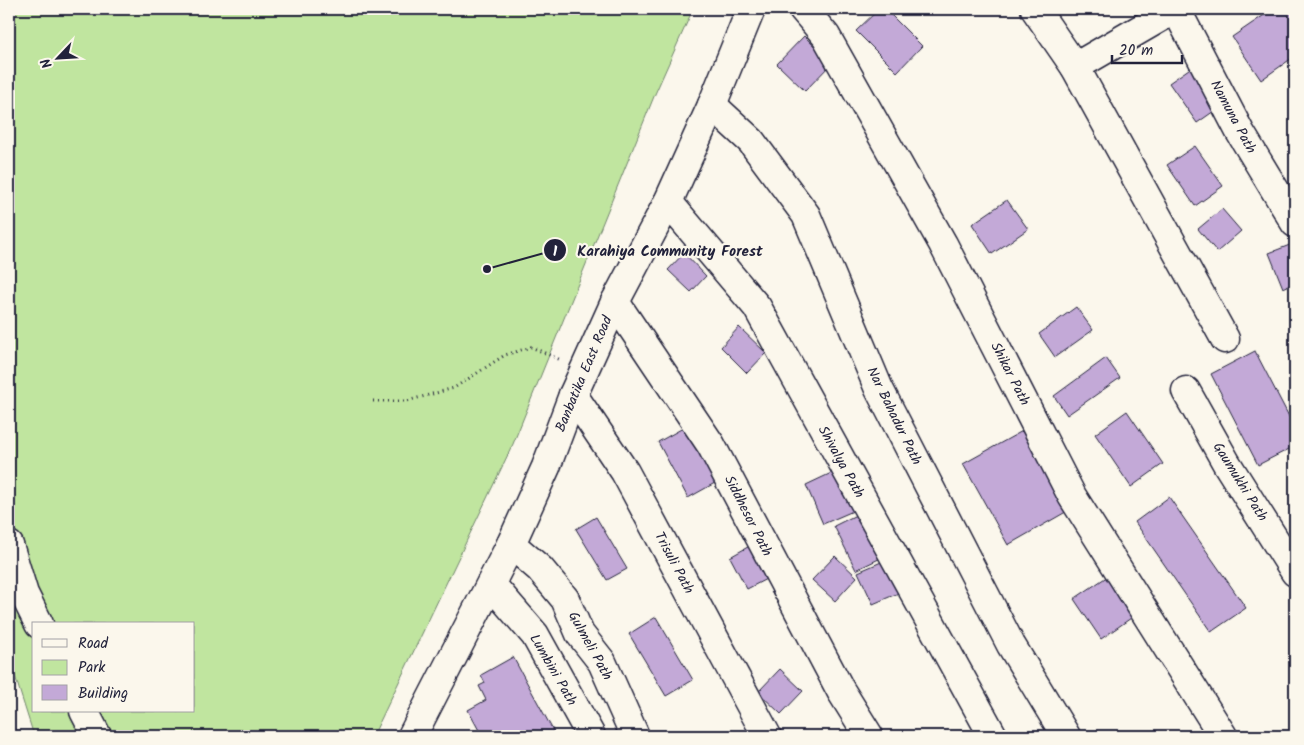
<svg xmlns="http://www.w3.org/2000/svg" width="1304" height="745" font-family="Kalam,sans-serif">
  <rect width="100%" height="100%" fill="#fbf7ec"/>
  <filter id="ink" filterUnits="userSpaceOnUse"><feTurbulence type="fractalNoise" baseFrequency=".02" numOctaves="2"/><feDisplacementMap in="SourceGraphic" scale="10" xChannelSelector="R" yChannelSelector="G"/><feConvolveMatrix kernelMatrix="1 2 1 2 8 2 1 2 1" color-interpolation-filters="sRGB"/></filter>
  <g filter="url(#ink)">
    <path fill="#c0e59f" stroke="#71846d" fill-rule="evenodd" d="M9 9H693L655 94 513 444 373 736H34L9 657ZM34 624H194V711H34Z"/>
    <g fill="#c3a9d7" stroke="#22223b">
      <polygon points="879,9 885,9 922,46 897,72 856,31"/>
      <polygon points="1246,9 1260,9 1251,15"/>
      <polygon points="1273,9 1294,9 1295,11 1295,56 1261,80 1232,37"/>
      <polygon points="804,36 832,63 805,91 777,64"/>
      <polygon points="1196,64 1224,104 1197,123 1169,83"/>
      <polygon points="1195,146 1223,186 1195,206 1167,165"/>
      <polygon points="1007,200 1028,229 992,254 972,224"/>
      <polygon points="1222,209 1241,231 1217,252 1198,229"/>
      <polygon points="1295,243 1295,283 1283,288 1269,253"/>
      <polygon points="684,253 706,276 691,292 668,270"/>
      <polygon points="1076,307 1093,330 1055,357 1039,334"/>
      <polygon points="739,327 766,353 747,373 721,347"/>
      <polygon points="1255,351 1295,428 1295,446 1258,465 1211,374"/>
      <polygon points="1106,358 1120,378 1067,415 1054,396"/>
      <polygon points="1127,411 1163,464 1131,487 1095,434"/>
      <polygon points="692,423 722,479 688,498 658,442"/>
      <polygon points="1026,429 1071,509 1008,545 963,464"/>
      <polygon points="842,468 860,508 823,524 806,485"/>
      <polygon points="1169,497 1246,608 1211,632 1135,522"/>
      <polygon points="864,511 885,556 856,570 834,526"/>
      <polygon points="596,517 627,569 607,580 576,529"/>
      <polygon points="755,543 772,576 747,589 730,557"/>
      <polygon points="835,556 857,577 835,601 812,580"/>
      <polygon points="886,560 901,592 873,604 858,572"/>
      <polygon points="1114,572 1141,611 1101,639 1074,599"/>
      <polygon points="656,617 693,680 666,696 629,634"/>
      <polygon points="513,657 556,736 482,736 468,710 486,700 479,686 485,683 481,675"/>
      <polygon points="780,669 803,691 781,714 758,692"/>
    </g>
    <g fill="none" stroke-linecap="round" stroke-linejoin="round">
      <defs>
        <g id="minor">
          <polyline points="803,9 826,36 943,244 1072,496 1223,736"/>
          <polyline points="1035,9 1075,67 1225,339"/>
          <polyline points="1176,9 1240,132 1295,223"/>
          <polyline points="1075,67 1175,9"/>
          <polyline points="712,105 751,141 806,215 879,389 1011,645 1066,736"/>
          <polyline points="668,202 757,307 993,736"/>
          <polyline points="615,302 711,445 841,691 869,736"/>
          <polyline points="1186,391 1227,464 1295,572"/>
          <polyline points="573,395 625,472 767,736"/>
          <polyline points="511,544 540,569 565,599 580,634 602,662 635,736"/>
          <polyline points="9,545 24,594 39,624"/>
          <polyline points="491,584 535,635 591,736"/>
          <polyline points="84,711 97,736"/>
          <polyline points="412,736 511,544 546,467 573,395 615,302 668,202 712,105 751,9"/>
        </g>
      </defs>
      <use href="#minor" stroke="#22223b" stroke-width="31"/>
      <polyline stroke="#22223b" stroke-width="3" stroke-dasharray="1 4" stroke-linecap="butt" points="373,401 407,401 454,388 505,355 531,347 561,360"/>
      <use href="#minor" stroke="#fbf7ec" stroke-width="28"/>
    </g>
  </g>
  <g text-anchor="middle" dominant-baseline="central" stroke-width="4.5" stroke-linejoin="round" paint-order="stroke">
    <g font-size="14" fill="#22223b" stroke="#fbf7ec">
      <text transform="translate(1233 117) rotate(62)">Namuna Path</text>
      <text transform="translate(584 374) rotate(-67)">Banbatika East Road</text>
      <text transform="translate(1010 374) rotate(63)">Shikar Path</text>
      <text transform="translate(894 416) rotate(64)">Nar Bahadur Path</text>
      <text transform="translate(841 462) rotate(61)">Shivalya Path</text>
      <text transform="translate(1240 482) rotate(58)">Gaumukhi Path</text>
      <text transform="translate(748 516) rotate(63)">Siddhesor Path</text>
      <text transform="translate(674 563) rotate(62)">Trisuli Path</text>
      <text transform="translate(590 646) rotate(61)">Gulmeli Path</text>
      <text transform="translate(553 670) rotate(60)">Lumbini Path</text>
    </g>
  </g>
  <path fill="none" stroke="#22223b" stroke-width="2" d="M487 269L555 250"/>
  <g fill="#22223b" stroke="#fbf7ec" stroke-width="2">
    <circle cx="487" cy="269" r="5"/>
    <circle cx="555" cy="250" r="12"/>
  </g>
  <g font-size="15" text-anchor="middle" font-weight="bold" fill="#fff">
    <text x="555" y="256">1</text>
  </g>
  <g font-size="15" text-anchor="middle" font-weight="bold" fill="#22223b" stroke="#fbf7ec" stroke-width="4.5" stroke-linejoin="round" paint-order="stroke">
    <text x="670" y="256">Karahiya Community Forest</text>
  </g>
  <rect width="1304" height="745" fill="none" stroke="#fbf7ec" stroke-width="30"/>
  <rect x="15" y="15" width="1274" height="715" fill="none" stroke="#22223b" stroke-width="2" filter="url(#ink)"/>
  <rect x="32" y="622" width="162" height="90" fill="#fbf7ec" stroke="#a4a2a5"/>
  <rect x="42" y="639" width="25" height="8" fill="#fbf7ec" stroke="#a4a2a5"/>
  <text x="78" y="648" font-size="15" fill="#22223b">Road</text>
  <rect x="42" y="660" width="25" height="15" fill="#c0e59f" stroke="#a4a2a5"/>
  <text x="78" y="672" font-size="15" fill="#22223b">Park</text>
  <rect x="42" y="685" width="25" height="15" fill="#c3a9d7" stroke="#a4a2a5"/>
  <text x="78" y="698" font-size="15" fill="#22223b">Building</text>
  <g transform="translate(58 58) rotate(245)" stroke="#fbf7ec" stroke-width="4" paint-order="stroke">
  <path d="M0-4L9 19L0 12L-9 19Z" fill="#22223b"/>
  <text y="-8" font-size="14" font-weight="bold" text-anchor="middle" fill="#22223b">N</text>
  </g>
  <path d="M1112 55v8h70v-8" fill="none" stroke="#22223b" stroke-width="2.5"/>
  <text x="1119" y="55" font-size="15" fill="#22223b" stroke="#fbf7ec" stroke-width="4" paint-order="stroke">20 m</text>
</svg>
